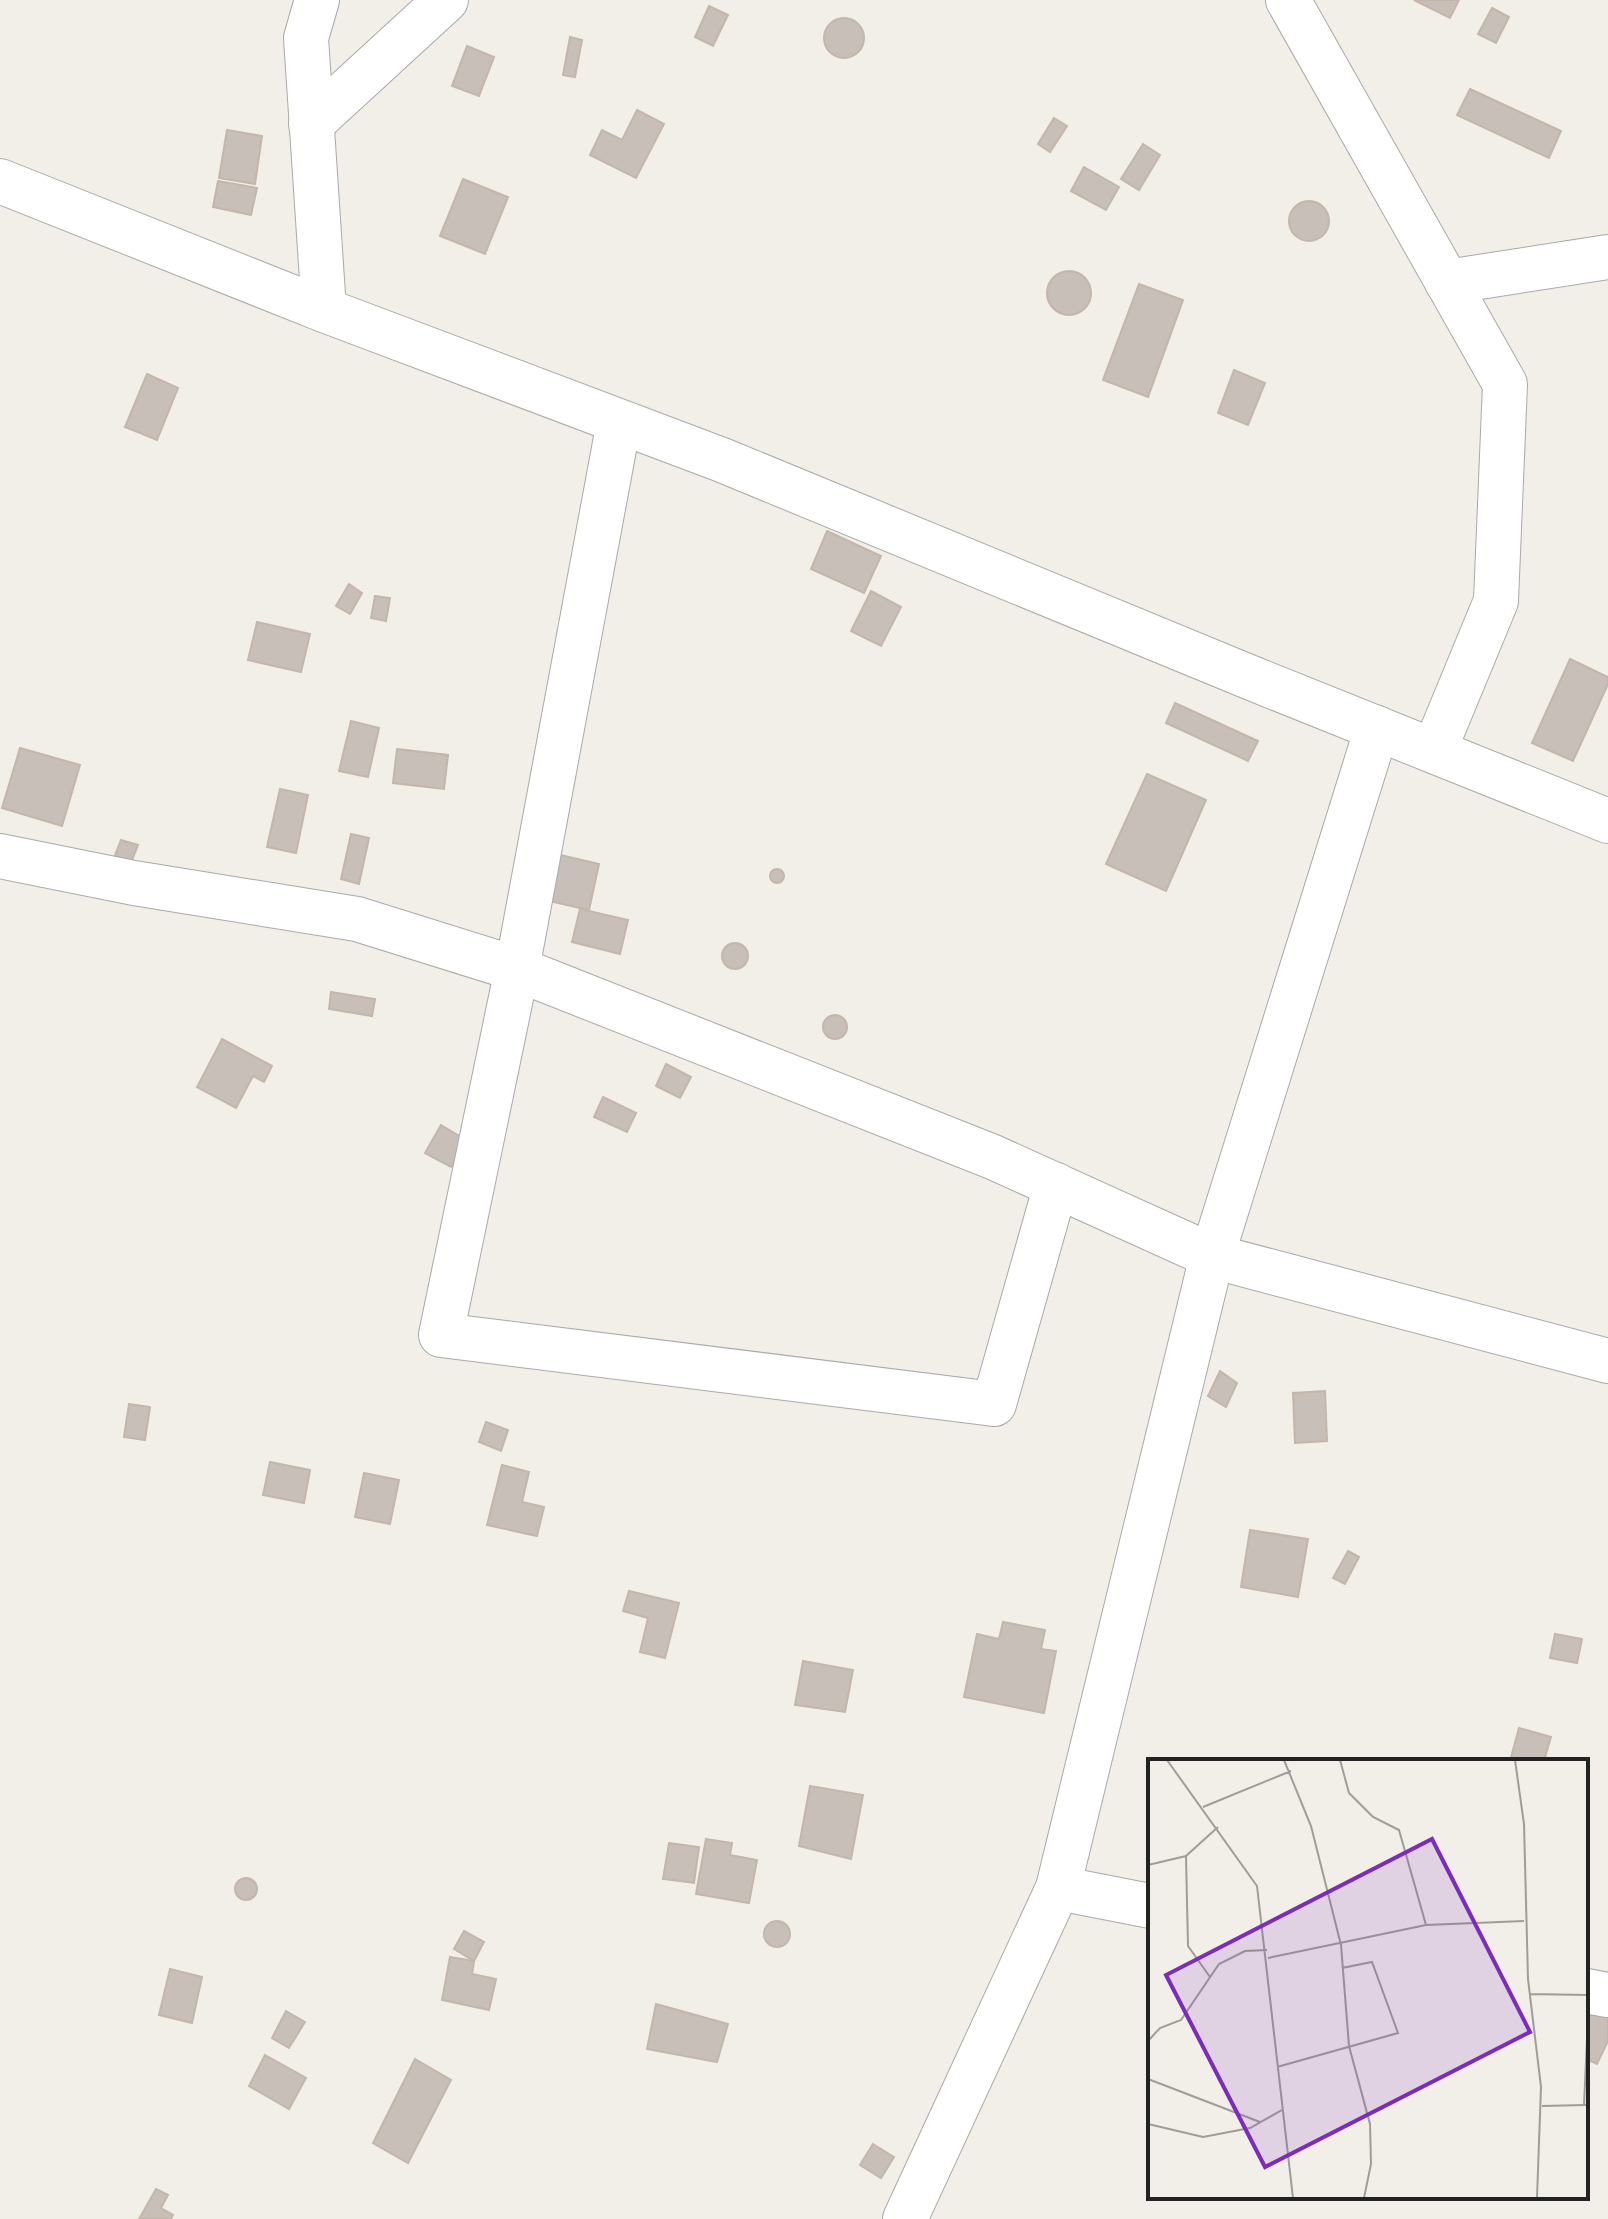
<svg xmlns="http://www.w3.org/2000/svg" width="1608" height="2219" font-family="'Sofia Sans Condensed',sans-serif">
  <rect width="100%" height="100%" fill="#f2efe9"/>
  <g fill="#c7bfb8" stroke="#c4b6ab" stroke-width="2">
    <polygon points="1414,0 1459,0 1450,18"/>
    <polygon points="709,6 728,15 713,46 695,37"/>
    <polygon points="1492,8 1509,17 1496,43 1478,34"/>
    <circle cx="844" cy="38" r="20"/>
    <polygon points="570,37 582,40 575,77 563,75"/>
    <polygon points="467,46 494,57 479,96 452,86"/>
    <polygon points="1470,89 1561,131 1549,158 1457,115"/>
    <polygon points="637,110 664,124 636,178 590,155 602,130 622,140"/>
    <polygon points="1054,118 1067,126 1050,152 1038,144"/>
    <polygon points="227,130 262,136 255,184 219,178"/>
    <polygon points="1143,144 1160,155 1139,190 1121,179"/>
    <polygon points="1084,167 1119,187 1106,210 1071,191"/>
    <polygon points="463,179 508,197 485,254 440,236"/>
    <polygon points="218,181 257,188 251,215 213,207"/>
    <circle cx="1309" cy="221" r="20"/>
    <circle cx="1069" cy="293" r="22"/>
    <polygon points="1139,284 1183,300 1148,397 1103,380"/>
    <polygon points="1234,370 1265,383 1248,425 1218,413"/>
    <polygon points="147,374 178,388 157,440 125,427"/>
    <polygon points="827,531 881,556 864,593 811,569"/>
    <polygon points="349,584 362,593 350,614 336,606"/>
    <polygon points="871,591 901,607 881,646 851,631"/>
    <polygon points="375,596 390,598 386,621 371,618"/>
    <polygon points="257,622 310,634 301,672 248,660"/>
    <polygon points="1570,659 1608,677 1608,684 1573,761 1532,743"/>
    <polygon points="1175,703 1258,741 1248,761 1166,723"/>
    <polygon points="351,721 379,728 368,777 339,771"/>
    <polygon points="20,748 80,765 62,826 2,808"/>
    <polygon points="397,749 448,755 444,789 393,783"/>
    <polygon points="1147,774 1206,800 1166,891 1106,864"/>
    <polygon points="280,789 308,795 296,853 267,847"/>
    <polygon points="351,834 369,838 359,884 341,879"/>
    <polygon points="121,840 138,845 130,865 114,858"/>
    <polygon points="556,854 599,864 589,910 545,900"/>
    <circle cx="777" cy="876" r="7"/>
    <polygon points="580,909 628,920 620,954 572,942"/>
    <circle cx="735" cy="956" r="13"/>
    <polygon points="331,992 375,999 372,1016 329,1009"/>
    <circle cx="835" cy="1027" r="12"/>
    <polygon points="222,1039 272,1066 264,1082 253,1076 236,1108 197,1087"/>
    <polygon points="666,1064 691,1077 680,1098 656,1086"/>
    <polygon points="603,1097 636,1113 627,1132 594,1117"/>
    <polygon points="441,1125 466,1140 451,1167 425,1153"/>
    <polygon points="1220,1371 1237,1383 1226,1407 1208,1396"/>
    <polygon points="1325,1391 1327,1441 1295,1443 1293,1393"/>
    <polygon points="129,1404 150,1407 145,1440 124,1437"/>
    <polygon points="486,1422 508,1430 501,1451 479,1442"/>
    <polygon points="270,1462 310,1470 304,1503 263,1495"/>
    <polygon points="502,1465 529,1472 522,1502 544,1507 537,1536 487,1525"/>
    <polygon points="364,1473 399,1480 390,1524 355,1517"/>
    <polygon points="1250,1530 1308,1539 1298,1597 1241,1587"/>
    <polygon points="1348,1551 1359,1557 1345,1584 1333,1578"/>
    <polygon points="629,1591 679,1603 665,1658 640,1652 648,1618 623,1611"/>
    <polygon points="1003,1622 1045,1630 1041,1649 1056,1651 1044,1713 964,1697 977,1634 999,1639"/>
    <polygon points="1555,1634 1582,1639 1577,1663 1550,1658"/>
    <polygon points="803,1661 853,1670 845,1712 795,1705"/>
    <polygon points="1519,1728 1551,1737 1544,1761 1510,1761"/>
    <polygon points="810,1786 863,1795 851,1859 799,1846"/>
    <polygon points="706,1839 732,1843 730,1855 757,1860 749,1903 696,1894"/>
    <polygon points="669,1843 699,1847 694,1883 663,1879"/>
    <circle cx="246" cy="1889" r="11"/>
    <circle cx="777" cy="1934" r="13"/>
    <polygon points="464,1931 484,1942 474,1961 454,1949"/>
    <polygon points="450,1957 474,1961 472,1974 496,1979 489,2010 442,2000"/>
    <polygon points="170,1969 202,1977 192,2023 159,2015"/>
    <polygon points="656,2004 728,2024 717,2062 647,2049"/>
    <polygon points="1586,2006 1608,2016 1608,2041 1597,2064 1586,2059"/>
    <polygon points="286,2011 305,2022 289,2048 272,2038"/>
    <polygon points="265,2055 306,2078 289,2109 249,2086"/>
    <polygon points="415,2059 451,2080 408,2163 373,2143"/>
    <polygon points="873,2144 894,2157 881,2178 860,2165"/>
    <polygon points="156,2189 168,2195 161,2208 173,2215 171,2219 139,2219"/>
  </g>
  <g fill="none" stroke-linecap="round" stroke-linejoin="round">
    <defs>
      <g id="street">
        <polyline points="317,0 306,38 324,310"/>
        <polyline points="1288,0 1505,384 1496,601 1434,751"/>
        <polyline points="311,124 446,0"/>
        <polyline points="0,181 324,310 722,460 1254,679 1608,821"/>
        <polyline points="1447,282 1608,257"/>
        <polyline points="619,422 517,969 441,1335 994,1404 1056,1185"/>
        <polyline points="0,856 134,883 357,919 517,969 993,1157 1212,1256 1608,1361"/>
        <polyline points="1058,1888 1150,1906"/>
        <polyline points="1586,1991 1608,1995"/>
        <polyline points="905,2219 1058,1888 1212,1256 1377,728"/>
      </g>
    </defs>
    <use href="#street" stroke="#a9a9a9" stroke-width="46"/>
    <use href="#street" stroke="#fff" stroke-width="44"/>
  </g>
  <g transform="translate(1148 1759)">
    <rect width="440" height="440" fill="#f2efe9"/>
    <path fill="none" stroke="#9f9d99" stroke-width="2" d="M19 1 109 127 145 439M136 1 163 67 193 186 201 287 222 365 223 405 216 439M192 1 201 34 225 58 251 71 278 166M367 1 376 65 380 220 393 328 389 439M55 48 143 12M0 106 38 97M120 199 278 166 376 162M62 218 40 187 38 97 70 68M381 235 440 236M0 282 12 269 33 261 71 205 97 192 119 191M129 308 250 274 224 203 194 209M0 320 112 363M436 346 440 259M394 347 438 346M0 365 55 378 102 369 134 351"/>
    <path fill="#7b2cbf" fill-opacity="0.15" stroke="#7b2cbf" stroke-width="4" d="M284 80 382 273 117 408 18 216Z"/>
    <rect width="440" height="440" fill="none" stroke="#222" stroke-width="4"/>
  </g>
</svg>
